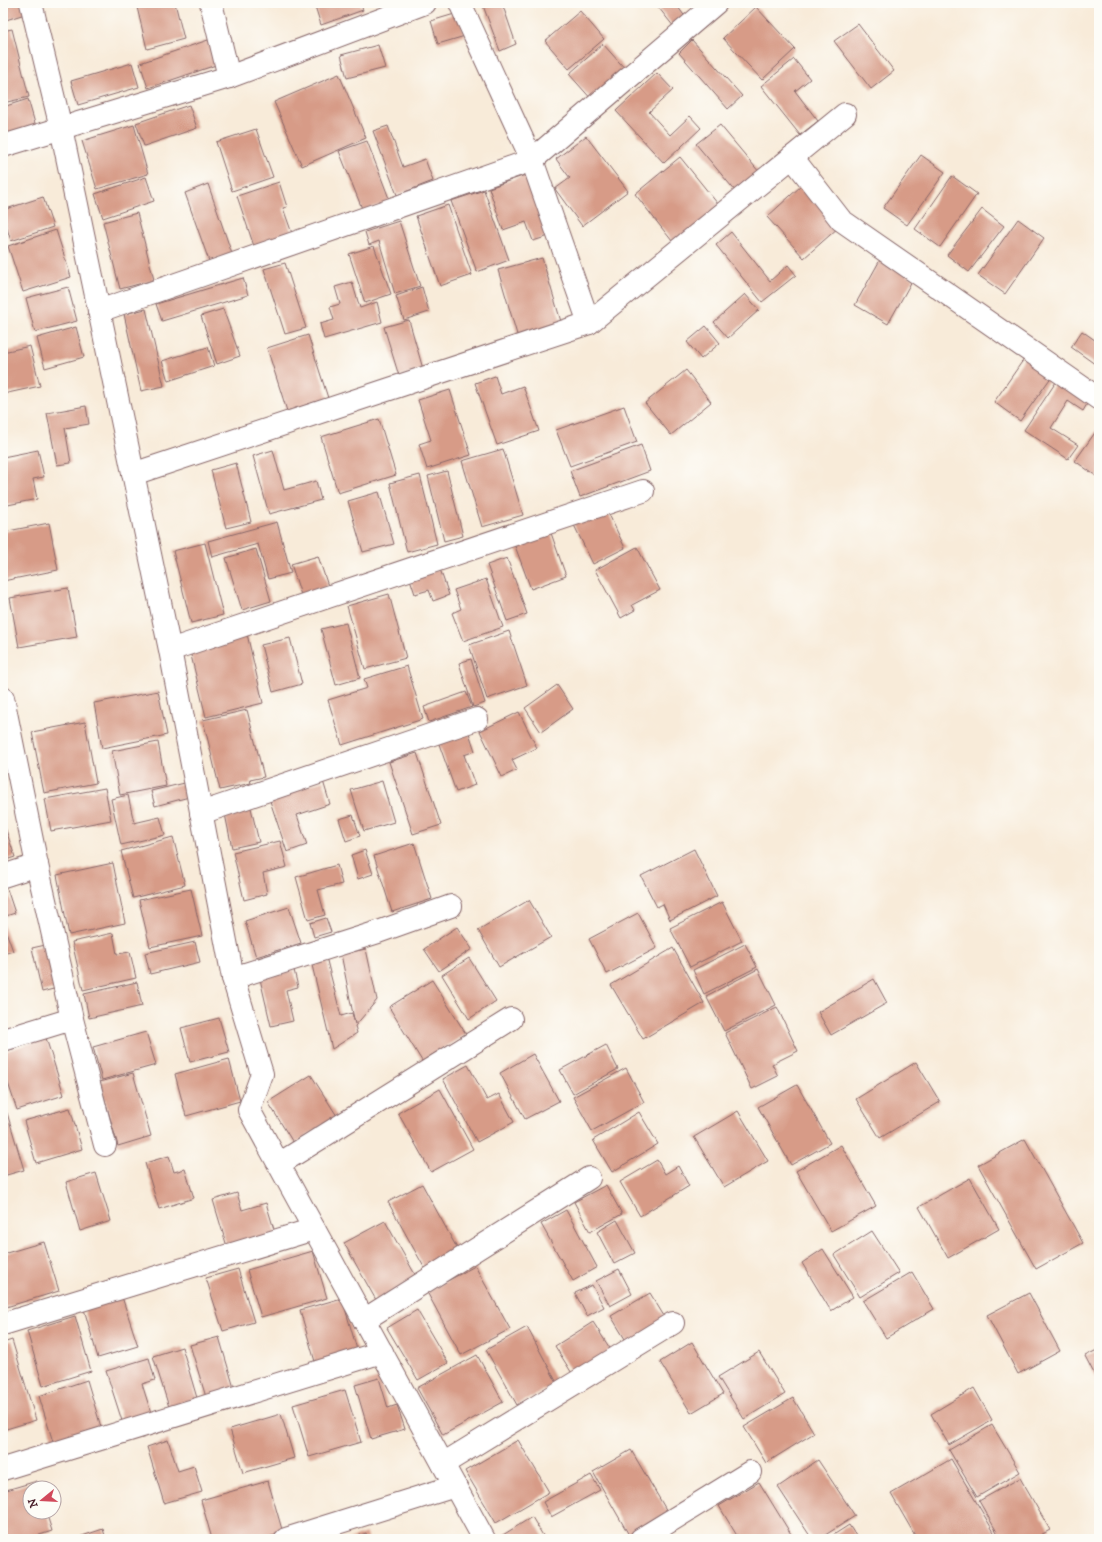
<svg xmlns="http://www.w3.org/2000/svg" width="1102" height="1542" font-family="'IM FELL DW Pica',serif">
  <rect width="100%" height="100%" fill="#fdfcf7"/>
  <filter id="ink" filterUnits="userSpaceOnUse"><feTurbulence type="fractalNoise" baseFrequency=".025" numOctaves="2"/><feDisplacementMap in="SourceGraphic" scale="8" xChannelSelector="R" yChannelSelector="G"/><feConvolveMatrix kernelMatrix="1 2 1 2 8 2 1 2 1" color-interpolation-filters="sRGB"/></filter>
  <filter id="wash" filterUnits="userSpaceOnUse"><feTurbulence type="fractalNoise" baseFrequency=".012" numOctaves="4" result="noise"/><feDisplacementMap in="SourceGraphic" scale="16" xChannelSelector="R" yChannelSelector="G"/><feGaussianBlur stdDeviation="0.9" result="paint"/><feColorMatrix in="noise" values="0 0 0 0 0 0 0 0 0 0 0 0 0 0 0 0 0 1.4 0 .05"/><feComposite in="paint" operator="in"/></filter>
  <g filter="url(#wash)">
    <rect width="100%" height="100%" fill="#f8ebd9"/>
    <g id="blocks">
      <g fill="#d79b87">
        <polygon points="3,3 28,3 31,12 3,21"/>
        <polygon points="136,3 175,3 184,39 147,49"/>
        <polygon points="314,3 360,3 363,10 321,25"/>
        <polygon points="482,3 502,3 516,44 500,51"/>
        <polygon points="655,3 675,3 686,18 674,27"/>
        <polygon points="756,7 795,49 762,80 723,38"/>
        <polygon points="580,11 604,39 569,69 545,41"/>
        <polygon points="458,13 465,36 438,44 431,21"/>
        <polygon points="858,24 894,71 871,89 834,41"/>
        <polygon points="12,29 29,97 3,103 3,31"/>
        <polygon points="211,39 219,64 148,88 140,63"/>
        <polygon points="692,40 742,96 728,109 679,53"/>
        <polygon points="603,44 627,71 593,101 569,74"/>
        <polygon points="378,45 385,68 347,78 341,55"/>
        <polygon points="794,59 810,79 795,91 818,121 800,135 761,86"/>
        <polygon points="132,63 139,87 78,105 71,81"/>
        <polygon points="657,73 673,90 649,112 670,135 690,116 701,128 664,163 616,111"/>
        <polygon points="339,74 366,138 302,166 274,102"/>
        <polygon points="28,99 36,127 3,136 3,107"/>
        <polygon points="189,105 197,128 144,146 136,123"/>
        <polygon points="134,125 148,174 97,189 82,141"/>
        <polygon points="720,125 760,173 737,193 696,144"/>
        <polygon points="388,126 403,167 425,159 433,181 397,195 373,131"/>
        <polygon points="256,129 273,177 232,191 216,142"/>
        <polygon points="586,136 628,191 582,226 555,189 570,178 556,159"/>
        <polygon points="367,141 390,201 363,211 339,151"/>
        <polygon points="921,155 945,172 907,225 883,208"/>
        <polygon points="680,157 722,209 676,246 635,194"/>
        <polygon points="531,173 552,235 533,241 526,222 503,230 489,188"/>
        <polygon points="952,176 977,194 940,247 915,229"/>
        <polygon points="146,177 154,201 103,218 95,194"/>
        <polygon points="279,182 287,207 283,208 294,239 256,252 237,196"/>
        <polygon points="208,184 232,254 209,261 185,193"/>
        <polygon points="801,186 839,227 804,258 767,217"/>
        <polygon points="484,190 509,260 477,272 451,201"/>
        <polygon points="43,197 53,227 11,241 3,216 3,210"/>
        <polygon points="448,205 472,275 440,286 416,216"/>
        <polygon points="982,209 1004,226 969,272 947,255"/>
        <polygon points="137,213 154,280 120,289 103,222"/>
        <polygon points="1018,219 1044,238 1005,294 978,275"/>
        <polygon points="399,221 420,286 395,294 379,241 369,245 365,232"/>
        <polygon points="56,230 71,277 23,292 8,246"/>
        <polygon points="731,232 770,281 788,265 796,275 762,302 716,245"/>
        <polygon points="374,246 391,294 365,303 349,254"/>
        <polygon points="542,258 562,325 518,338 498,270"/>
        <polygon points="880,260 913,279 888,324 855,305"/>
        <polygon points="285,263 306,328 285,334 264,269"/>
        <polygon points="243,278 248,295 162,321 156,304"/>
        <polygon points="352,282 360,308 377,302 382,322 324,339 320,324 334,320 330,307 340,304 335,287"/>
        <polygon points="68,287 77,321 35,332 26,298"/>
        <polygon points="422,287 429,312 404,320 396,296"/>
        <polygon points="745,294 759,310 728,338 714,322"/>
        <polygon points="146,309 164,386 141,391 124,314"/>
        <polygon points="223,309 240,356 217,364 201,316"/>
        <polygon points="409,320 423,369 399,376 384,327"/>
        <polygon points="706,326 720,343 701,359 687,342"/>
        <polygon points="76,327 84,357 45,368 37,338"/>
        <polygon points="1082,331 1099,343 1099,367 1071,347"/>
        <polygon points="308,335 328,398 287,411 267,348"/>
        <polygon points="30,346 40,386 3,394 3,352"/>
        <polygon points="208,347 214,366 168,381 162,361"/>
        <polygon points="1026,356 1052,376 1020,421 994,402"/>
        <polygon points="686,370 711,402 671,435 645,403"/>
        <polygon points="495,376 501,394 523,386 539,431 497,445 475,383"/>
        <polygon points="1060,376 1091,397 1083,411 1068,401 1051,428 1078,445 1068,459 1024,430"/>
        <polygon points="450,390 471,455 427,469 419,444 431,440 418,400"/>
        <polygon points="86,406 89,424 65,428 71,463 57,465 47,413"/>
        <polygon points="624,406 637,442 570,466 556,430"/>
        <polygon points="379,419 396,475 338,493 321,437"/>
        <polygon points="1099,427 1099,478 1075,461"/>
        <polygon points="641,445 650,471 580,497 570,471"/>
        <polygon points="503,449 523,515 482,527 462,461"/>
        <polygon points="38,450 44,477 33,479 37,499 3,506 3,457"/>
        <polygon points="273,450 284,490 316,481 321,500 269,514 253,456"/>
        <polygon points="236,463 251,522 226,528 211,470"/>
        <polygon points="447,471 463,536 444,541 428,476"/>
        <polygon points="420,475 437,544 407,552 390,483"/>
        <polygon points="379,492 394,544 363,552 348,501"/>
        <polygon points="606,508 625,548 593,564 573,523"/>
        <polygon points="277,522 291,573 268,579 258,544 212,557 208,541"/>
        <polygon points="49,523 58,570 3,581 3,532"/>
        <polygon points="551,533 566,576 531,589 515,546"/>
        <polygon points="205,543 223,615 191,623 173,551"/>
        <polygon points="637,547 660,590 632,605 635,610 621,618 595,570"/>
        <polygon points="256,549 271,601 242,610 226,558"/>
        <polygon points="318,556 328,586 301,595 291,564"/>
        <polygon points="507,558 527,614 507,621 487,565"/>
        <polygon points="440,569 449,595 433,601 429,590 415,594 410,579"/>
        <polygon points="486,579 503,627 463,641 452,613 461,609 454,590"/>
        <polygon points="68,588 77,637 19,647 10,598"/>
        <polygon points="389,594 406,658 365,669 347,606"/>
        <polygon points="346,623 360,678 336,685 321,629"/>
        <polygon points="509,631 527,685 487,699 469,645"/>
        <polygon points="247,634 263,703 206,717 189,647"/>
        <polygon points="290,638 302,684 273,692 261,645"/>
        <polygon points="471,659 485,703 473,707 459,663"/>
        <polygon points="407,666 423,719 342,745 328,700 367,688 364,679"/>
        <polygon points="557,685 573,709 541,732 525,708"/>
        <polygon points="158,691 167,735 102,748 94,703"/>
        <polygon points="466,692 472,707 429,722 424,707"/>
        <polygon points="247,710 264,777 250,780 251,783 220,790 203,720"/>
        <polygon points="519,712 537,748 512,760 517,770 502,777 480,731"/>
        <polygon points="85,722 96,783 44,793 32,732"/>
        <polygon points="469,733 475,751 464,755 475,785 456,792 439,744"/>
        <polygon points="158,742 166,786 120,795 112,751"/>
        <polygon points="417,753 441,825 413,834 389,762"/>
        <polygon points="323,781 330,804 297,815 307,845 287,852 269,798"/>
        <polygon points="382,781 394,822 364,831 351,790"/>
        <polygon points="189,782 193,796 155,806 151,791"/>
        <polygon points="105,788 111,820 51,831 45,799"/>
        <polygon points="128,795 134,823 160,817 165,835 121,845 111,799"/>
        <polygon points="251,808 259,842 232,848 225,814"/>
        <polygon points="353,815 360,836 346,841 339,819"/>
        <polygon points="3,821 15,857 3,861"/>
        <polygon points="173,837 185,885 133,898 121,851"/>
        <polygon points="280,841 287,867 263,873 267,894 244,900 233,852"/>
        <polygon points="414,843 432,899 392,912 374,856"/>
        <polygon points="694,849 717,896 670,920 663,904 657,907 641,876"/>
        <polygon points="365,850 373,874 358,879 351,855"/>
        <polygon points="113,863 125,923 69,935 57,875"/>
        <polygon points="337,865 342,884 318,890 325,915 308,920 296,877"/>
        <polygon points="7,889 15,913 3,917 3,890"/>
        <polygon points="191,889 202,936 150,947 139,900"/>
        <polygon points="529,900 551,937 499,967 478,930"/>
        <polygon points="722,902 742,941 690,967 670,928"/>
        <polygon points="289,907 301,943 256,957 245,921"/>
        <polygon points="638,913 657,948 607,974 589,939"/>
        <polygon points="326,918 331,932 314,937 310,923"/>
        <polygon points="3,923 13,951 3,954"/>
        <polygon points="457,927 472,949 439,971 424,949"/>
        <polygon points="113,933 117,954 130,952 136,978 83,990 72,942"/>
        <polygon points="195,942 200,962 150,974 145,953"/>
        <polygon points="50,944 61,987 42,992 32,948"/>
        <polygon points="745,944 757,967 704,994 693,970"/>
        <polygon points="673,948 704,1003 643,1039 611,985"/>
        <polygon points="366,949 377,1000 355,1026 357,1033 332,1049 311,961 326,957 341,1016 352,1013 355,1024 341,954"/>
        <polygon points="469,958 496,1001 469,1019 442,975"/>
        <polygon points="758,969 776,1005 724,1031 706,996"/>
        <polygon points="294,970 298,987 286,990 293,1021 271,1026 260,979"/>
        <polygon points="874,979 887,1003 831,1035 818,1012"/>
        <polygon points="432,980 466,1034 422,1061 389,1007"/>
        <polygon points="137,982 142,1006 89,1018 84,994"/>
        <polygon points="777,1007 798,1051 772,1064 778,1076 752,1089 725,1033"/>
        <polygon points="219,1018 229,1052 190,1062 181,1028"/>
        <polygon points="146,1032 156,1065 102,1080 93,1047"/>
        <polygon points="46,1038 64,1095 17,1110 3,1068 3,1052"/>
        <polygon points="606,1045 618,1069 573,1094 560,1070"/>
        <polygon points="533,1054 559,1101 525,1119 500,1073"/>
        <polygon points="229,1059 240,1101 186,1116 175,1074"/>
        <polygon points="916,1062 940,1102 880,1138 856,1099"/>
        <polygon points="468,1065 487,1100 499,1094 514,1122 477,1142 443,1079"/>
        <polygon points="626,1068 644,1102 592,1131 573,1097"/>
        <polygon points="133,1073 151,1136 118,1146 100,1082"/>
        <polygon points="311,1075 337,1116 294,1144 268,1102"/>
        <polygon points="797,1085 830,1143 791,1165 758,1107"/>
        <polygon points="440,1089 473,1149 431,1172 398,1113"/>
        <polygon points="70,1108 82,1149 36,1163 24,1121"/>
        <polygon points="738,1111 768,1161 724,1187 694,1137"/>
        <polygon points="639,1112 658,1144 612,1172 593,1140"/>
        <polygon points="7,1113 24,1170 3,1176 3,1114"/>
        <polygon points="1025,1139 1083,1243 1036,1269 978,1165"/>
        <polygon points="841,1145 876,1206 831,1231 796,1171"/>
        <polygon points="169,1156 174,1172 185,1169 194,1198 159,1209 145,1163"/>
        <polygon points="657,1160 665,1174 678,1166 689,1186 640,1216 620,1182"/>
        <polygon points="96,1173 111,1221 80,1231 66,1182"/>
        <polygon points="970,1178 999,1229 948,1258 919,1207"/>
        <polygon points="422,1184 458,1250 425,1269 388,1202"/>
        <polygon points="606,1185 622,1214 590,1232 574,1202"/>
        <polygon points="237,1193 242,1210 266,1203 276,1236 228,1250 213,1200"/>
        <polygon points="566,1210 597,1267 573,1281 541,1224"/>
        <polygon points="617,1220 635,1253 614,1264 597,1232"/>
        <polygon points="385,1221 417,1278 376,1300 344,1243"/>
        <polygon points="872,1231 899,1273 860,1297 834,1255"/>
        <polygon points="44,1242 59,1291 3,1308 3,1254"/>
        <polygon points="823,1249 853,1297 831,1311 802,1263"/>
        <polygon points="313,1251 327,1298 261,1317 247,1270"/>
        <polygon points="475,1266 510,1329 461,1355 427,1292"/>
        <polygon points="238,1269 254,1322 223,1331 206,1278"/>
        <polygon points="619,1269 632,1294 610,1306 596,1281"/>
        <polygon points="912,1272 934,1309 886,1338 863,1301"/>
        <polygon points="592,1285 604,1307 587,1316 575,1293"/>
        <polygon points="650,1293 667,1321 628,1344 611,1316"/>
        <polygon points="1029,1293 1060,1351 1018,1374 987,1315"/>
        <polygon points="122,1297 138,1346 98,1358 84,1309"/>
        <polygon points="342,1298 358,1353 316,1365 300,1310"/>
        <polygon points="417,1310 448,1363 418,1380 387,1328"/>
        <polygon points="75,1316 91,1371 43,1386 27,1331"/>
        <polygon points="593,1322 611,1350 573,1375 555,1346"/>
        <polygon points="527,1327 557,1383 517,1405 486,1350"/>
        <polygon points="219,1337 234,1388 206,1397 190,1345"/>
        <polygon points="12,1340 36,1420 3,1430 3,1343"/>
        <polygon points="692,1342 723,1394 691,1413 660,1362"/>
        <polygon points="182,1347 197,1398 169,1407 153,1356"/>
        <polygon points="1099,1349 1099,1383 1085,1356"/>
        <polygon points="759,1352 785,1394 744,1419 718,1377"/>
        <polygon points="477,1355 503,1402 443,1435 417,1388"/>
        <polygon points="149,1358 155,1380 142,1384 152,1416 123,1424 106,1371"/>
        <polygon points="379,1378 388,1408 397,1405 405,1429 371,1439 355,1385"/>
        <polygon points="87,1380 101,1427 53,1442 39,1396"/>
        <polygon points="974,1388 992,1420 949,1445 931,1414"/>
        <polygon points="345,1390 361,1442 309,1457 293,1405"/>
        <polygon points="793,1398 814,1433 766,1463 744,1427"/>
        <polygon points="281,1414 294,1458 243,1473 230,1429"/>
        <polygon points="992,1425 1020,1472 977,1497 949,1450"/>
        <polygon points="168,1440 178,1471 194,1466 202,1492 164,1503 147,1447"/>
        <polygon points="518,1440 549,1492 496,1523 465,1471"/>
        <polygon points="631,1450 668,1513 629,1535 593,1472"/>
        <polygon points="951,1459 998,1539 917,1539 891,1494"/>
        <polygon points="818,1460 855,1516 819,1539 812,1539 778,1487"/>
        <polygon points="591,1475 600,1490 551,1517 543,1502"/>
        <polygon points="1020,1478 1050,1530 1033,1539 1001,1539 979,1501"/>
        <polygon points="37,1481 39,1488 30,1488 30,1512 46,1512 52,1531 27,1539 3,1539 3,1491"/>
        <polygon points="268,1481 283,1533 261,1539 212,1539 201,1500"/>
        <polygon points="759,1482 794,1539 739,1539 719,1506"/>
        <polygon points="532,1517 545,1539 498,1539 498,1538"/>
        <polygon points="849,1525 858,1539 827,1539"/>
        <polygon points="103,1529 106,1539 73,1539"/>
        <polygon points="366,1533 368,1539 349,1539"/>
      </g>
    </g>
  </g>
  <g filter="url(#ink)">
    <use href="#blocks" fill-opacity="0" stroke="#876668" stroke-width="1"/>
    <g fill="none" stroke-linecap="round" stroke-linejoin="round">
      <defs>
        <g id="minor">
          <polyline points="31,3 61,128 170,650 233,978 262,1074 249,1110 484,1539"/>
          <polyline points="211,3 229,77"/>
          <polyline points="460,3 532,160 589,323"/>
          <polyline points="3,146 229,77 425,3"/>
          <polyline points="792,157 841,220 1099,399"/>
          <polyline points="99,311 532,160 716,3"/>
          <polyline points="133,474 589,323 845,114"/>
          <polyline points="170,650 643,491"/>
          <polyline points="3,698 37,865 72,1019 105,1145"/>
          <polyline points="201,813 477,719"/>
          <polyline points="3,876 37,865"/>
          <polyline points="233,978 378,932 451,906"/>
          <polyline points="3,1040 72,1019"/>
          <polyline points="279,1164 511,1019"/>
          <polyline points="364,1320 589,1178"/>
          <polyline points="3,1324 314,1229"/>
          <polyline points="443,1464 673,1323"/>
          <polyline points="3,1469 382,1352"/>
          <polyline points="286,1539 455,1486"/>
          <polyline points="641,1539 750,1472"/>
        </g>
      </defs>
      <use href="#minor" stroke="#876668" stroke-width="24"/>
      <use href="#minor" stroke="#fff" stroke-width="22"/>
    </g>
  </g>
  <rect width="1102" height="1542" fill="none" stroke="#fdfcf7" stroke-width="16"/>
  <g transform="translate(42 1500) rotate(252)"><circle r="19" fill="#fdfcf7" stroke="#b5a4a5"/>
  <path d="M0-3L7 15L0 10L-7 15Z" fill="#d1495b"/>
  <text y="-6" font-size="11" font-weight="bold" text-anchor="middle" fill="#4a1f2b">N</text>
  </g>
</svg>
